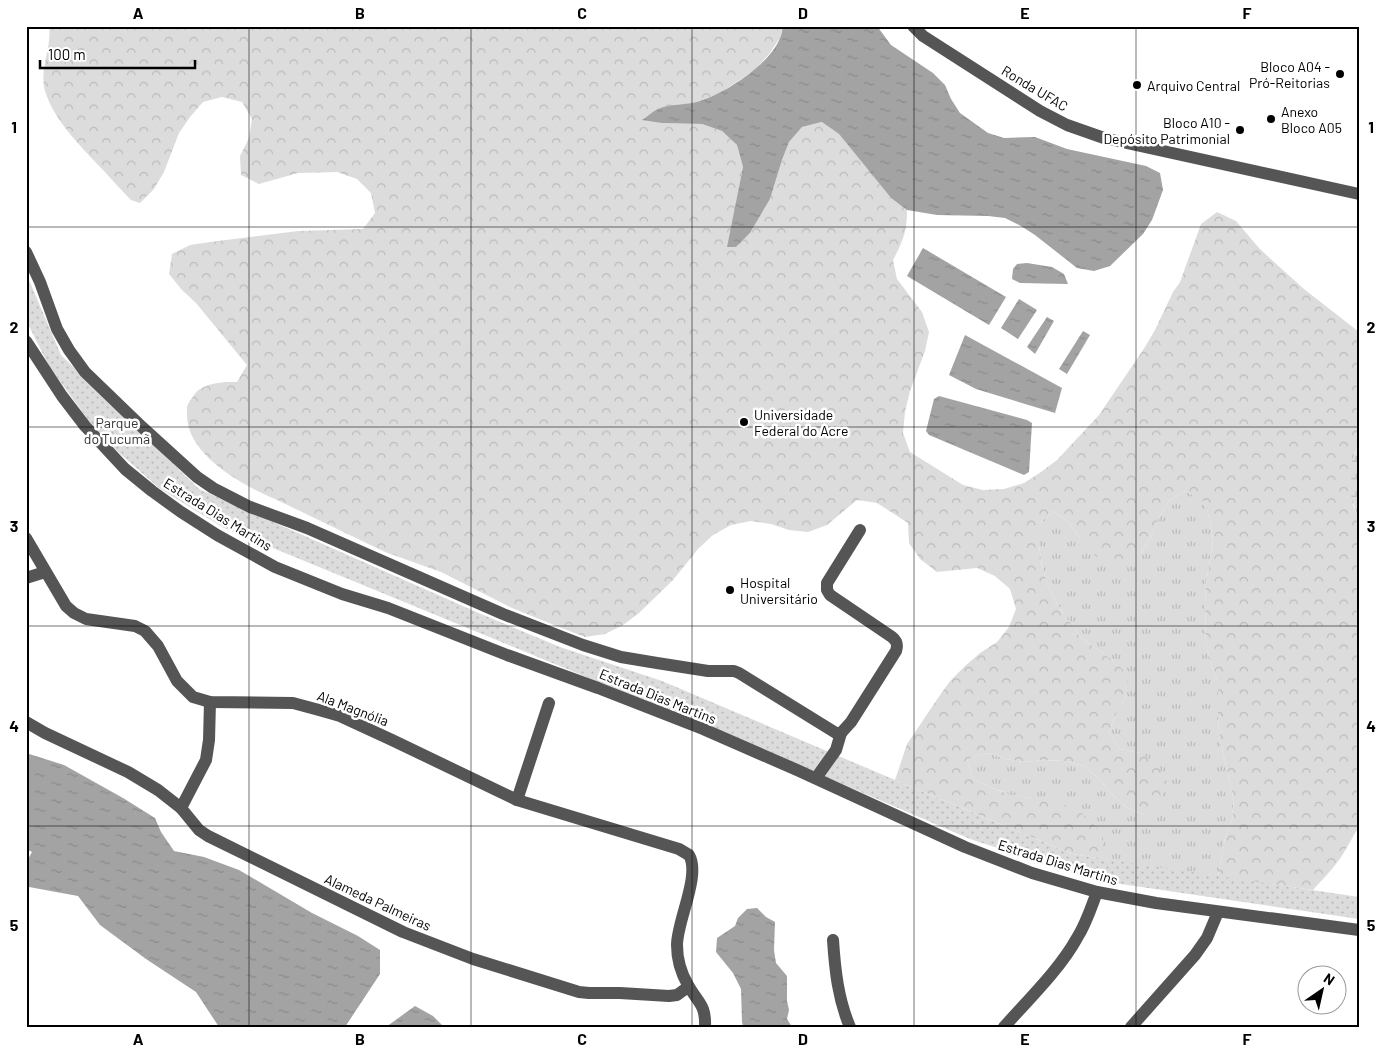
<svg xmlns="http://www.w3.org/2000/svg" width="1385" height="1053" font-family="Barlow,sans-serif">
  <defs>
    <pattern id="grass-tufts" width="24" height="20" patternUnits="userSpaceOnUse" patternTransform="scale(1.25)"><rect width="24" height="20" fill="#dcdcdc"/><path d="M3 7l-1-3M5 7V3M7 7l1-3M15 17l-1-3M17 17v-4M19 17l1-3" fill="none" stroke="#bbb"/></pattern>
    <pattern id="forest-crowns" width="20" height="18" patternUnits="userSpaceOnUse" patternTransform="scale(1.25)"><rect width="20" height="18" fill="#dcdcdc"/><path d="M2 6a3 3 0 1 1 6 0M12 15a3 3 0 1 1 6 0" fill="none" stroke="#bbb"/></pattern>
    <pattern id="wetland-marsh" width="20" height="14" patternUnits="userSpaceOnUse" patternTransform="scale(1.25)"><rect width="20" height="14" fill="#dcdcdc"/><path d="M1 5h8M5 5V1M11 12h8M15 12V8" fill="none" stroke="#bbb"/></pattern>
    <pattern id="park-dots" width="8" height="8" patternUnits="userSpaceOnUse" patternTransform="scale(1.25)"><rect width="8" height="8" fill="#dcdcdc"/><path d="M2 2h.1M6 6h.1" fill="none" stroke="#bbb" stroke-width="1.8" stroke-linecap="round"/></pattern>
    <pattern id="water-ripples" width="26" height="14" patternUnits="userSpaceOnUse" patternTransform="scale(1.25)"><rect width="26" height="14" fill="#a3a3a3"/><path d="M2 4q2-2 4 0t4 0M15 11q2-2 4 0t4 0" fill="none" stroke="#8b8b8b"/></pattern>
  </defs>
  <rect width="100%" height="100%" fill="#fff"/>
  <polygon fill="url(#grass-tufts)" points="1185,491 1203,500 1210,519 1213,540 1206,583 1205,603 1206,645 1211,664 1218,683 1218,720 1220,740 1234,800 1232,819 1225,838 1218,877 1103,859 1103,834 1051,802 1011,795 992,788 973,779 967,759 987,753 1006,759 1024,762 1044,760 1064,761 1084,766 1099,779 1112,794 1126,807 1145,815 1140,753 1120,749 1109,732 1116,714 1126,696 1114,661 1081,638 1057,604 1048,586 1042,566 1039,545 1039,524 1053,511 1069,523 1081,540 1141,553 1151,537 1158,519 1169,501"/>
  <path fill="url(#forest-crowns)" d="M49 26H783L780 38 769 54 755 70 720 93 700 101 681 105 662 123 702 124 722 131 737 145 743 167 728 247H736L750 233 770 199 782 160 789 142 802 127 823 122 839 134 891 198 907 210C907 232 903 241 893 260L897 279 922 312 929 332 925 351 910 391 905 412 903 433 910 452 963 485 983 490 1004 489 1024 483 1041 472 1057 460 1099 415 1145 347 1155 330 1173 292 1180 282 1201 224 1217 212 1236 221 1259 248 1274 262 1304 289 1359 332V447L1354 454 1353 505 1359 518V827C1353 835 1349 845 1343 854 1335 867 1323 879 1313 890L1218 877 1225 838 1232 819 1234 800 1220 740 1218 720V683L1211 664 1206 645 1205 603 1206 583 1213 540 1210 519 1203 501 1185 491 1169 501 1158 519 1151 537 1141 553 1125 567 1109 566 1093 554 1081 540 1069 523 1053 511 1039 524V545L1042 566 1048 586 1057 604 1081 638 1114 661 1128 675 1126 696 1116 714 1109 732 1120 749 1140 753 1157 764 1167 782 1160 801 1145 815 1126 807 1112 794 1099 779 1084 766 1064 761 1044 760 1024 762 1006 759 987 753 967 759 973 779C986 785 999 792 1013 795 1032 800 1053 799 1070 807 1083 812 1094 825 1103 834V859L1072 854 895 780 907 744 938 698 950 681 964 667 980 653 997 642 1009 627 1016 609 1010 589 995 576 977 568 937 572 920 559 909 543 908 523 877 503 857 500 827 525 808 532 789 530 771 524 751 521 731 525 713 535 698 549 673 580 639 613 623 625 605 634 585 637 549 623 512 608 441 572 385 552 275 499C242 485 187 455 187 415 187 409 186 406 190 401 193 397 196 391 200 389 211 382 225 382 237 382L247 365 196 303 182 290 169 274 172 254 190 245 210 242 298 231 363 229 375 213 371 193 357 179 337 172 298 173 259 184 241 175 240 156 249 138 252 119 242 102 222 97 203 102 190 117 179 133 164 172 154 189 140 203 131 200C122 191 113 181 105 172 84 150 54 121 45 91 39 69 52 48 49 26Z"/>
  <path fill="url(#wetland-marsh)" d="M1359 447V518C1348 494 1343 470 1359 447Z"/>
  <polygon fill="url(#park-dots)" points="26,273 61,355 199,489 481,614 560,647 662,681 895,780 1072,854 1359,897 1359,919 1094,880 970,839 747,743 224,528 159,488 100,436 49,366 26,320"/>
  <g fill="url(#water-ripples)">
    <path d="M783 26H877L891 45 933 73 945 85 951 99 960 113 988 133 1004 138 1035 137 1067 149 1146 166 1160 173 1163 190 1152 220 1143 234 1110 266 1094 271 1077 268 1035 235 1021 226 1005 218 988 216 937 215 907 210 891 198 839 134 822 122 802 127 789 142 782 160 770 199 750 233 736 247H727L743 167 737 145 722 131 702 124 662 123 642 120C647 117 652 112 658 109 668 104 688 105 700 101 726 93 770 64 780 38 782 34 782 30 783 26Z"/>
    <polygon points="923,248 1006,297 989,325 907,276"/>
    <polygon points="1027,263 1052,267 1064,274 1068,284 1020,283 1012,279 1013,269 1017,264"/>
    <polygon points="1019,299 1037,310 1018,339 1001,328"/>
    <polygon points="1047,317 1054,321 1035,354 1027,347"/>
    <polygon points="1083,331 1090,335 1067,374 1059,369"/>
    <polygon points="965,335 1062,388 1055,413 976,389 949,375"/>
    <polygon points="939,396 1027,420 1032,423 1029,472 1024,475 929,435 926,431 934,399"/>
    <polygon points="26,753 64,765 123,798 155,818 161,832 174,851 204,857 239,870 312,913 358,936 380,950 380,974 345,1027 219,1027 196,992 146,959 100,925 78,896 29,887 26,863 32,852 26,849"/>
    <polygon points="757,908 766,917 775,922 774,950 776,963 787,976 787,1001 789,1010 787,1019 792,1027 743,1027 742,1022 741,989 733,973 716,952 717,938 735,926 738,918 747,909"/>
    <polygon points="415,1006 433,1016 444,1027 386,1027"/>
  </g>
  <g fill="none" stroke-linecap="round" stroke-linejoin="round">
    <g stroke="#555" stroke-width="12">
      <polyline points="913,26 923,36 1040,111 1067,125 1104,138 1359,194"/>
      <path d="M26 252 40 282 57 329 69 350 85 372 142 427 197 477 213 488 250 507 307 528 503 614 583 645 621 657 657 663 708 671H734L739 673 836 733H841L851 722 896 651C898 645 897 641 892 637L830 595 827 590V583L860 530"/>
      <polyline points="26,341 62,396 85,426 125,469 152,491 181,512 217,535 275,567 342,594 388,608 507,655 598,688 703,729 797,770 965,847 1032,873 1097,892 1156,903 1359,930"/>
      <path d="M26 538 66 606 74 613 86 619 135 626 145 631 158 646 177 681 193 697 210 702 293 703 319 710 340 716 392 740 517 800 679 849 689 855C701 875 677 921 677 945 677 960 681 973 688 985 698 1003 706 1004 705 1027"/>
      <polyline points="26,578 45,572"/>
      <polyline points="210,702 209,740 206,760 181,808 199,830 208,836 403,932 473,959 579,992 589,993 620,993 669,996 677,995 688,987"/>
      <polyline points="26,722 45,733 128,772 158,790 181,808"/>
      <polyline points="816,778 836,750 841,733"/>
      <polyline points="517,800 549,703"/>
      <path d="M833 940C835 970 838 999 850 1027"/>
      <path d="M1004 1027C1028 1000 1060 969 1077 938 1086 924 1091 908 1097 892"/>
      <polyline points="1131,1027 1195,955 1207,938 1218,912"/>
    </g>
  </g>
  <path fill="none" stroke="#000" stroke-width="1" stroke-opacity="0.55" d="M249 26V1027M471 26V1027M692 26V1027M914 26V1027M1136 26V1027M26 227H1359M26 427H1359M26 626H1359M26 826H1359"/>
  <g fill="#000" stroke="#fff" stroke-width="2">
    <circle cx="1340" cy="74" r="5"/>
    <circle cx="1137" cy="85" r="5"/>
    <circle cx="1271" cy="119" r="5"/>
    <circle cx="1240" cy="130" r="5"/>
    <circle cx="744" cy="422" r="5"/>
    <circle cx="730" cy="590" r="5"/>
  </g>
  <g text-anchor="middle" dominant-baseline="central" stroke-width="5" stroke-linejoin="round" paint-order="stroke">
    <g font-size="14" fill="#000" stroke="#fff" text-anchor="start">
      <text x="1330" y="66" text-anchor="end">Bloco A04 -<tspan x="1330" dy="16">Pró-Reitorias</tspan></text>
      <text x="1147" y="85">Arquivo Central</text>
      <text x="1281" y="111">Anexo<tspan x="1281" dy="16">Bloco A05</tspan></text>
      <text x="1230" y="122" text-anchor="end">Bloco A10 -<tspan x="1230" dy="16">Depósito Patrimonial</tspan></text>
      <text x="754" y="414">Universidade<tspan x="754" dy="16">Federal do Acre</tspan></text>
      <text x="740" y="582">Hospital<tspan x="740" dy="16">Universitário</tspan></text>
    </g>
    <g font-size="14" fill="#000" stroke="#fff">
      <text transform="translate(1035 88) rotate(31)">Ronda UFAC</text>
      <text transform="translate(218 514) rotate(32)">Estrada Dias Martins</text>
      <text transform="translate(658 696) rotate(22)">Estrada Dias Martins</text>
      <text transform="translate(353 708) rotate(21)">Ala Magnólia</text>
      <text transform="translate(1058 862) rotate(17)">Estrada Dias Martins</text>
      <text transform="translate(378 902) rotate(25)">Alameda Palmeiras</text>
    </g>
    <g font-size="14" fill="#333" stroke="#fff">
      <text x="117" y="422">Parque<tspan x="117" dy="16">do Tucumã</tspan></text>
    </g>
  </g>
  <rect width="1385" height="1053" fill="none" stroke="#ffffff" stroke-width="55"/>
  <g transform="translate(1322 990) rotate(34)"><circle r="24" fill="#ffffff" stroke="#999999"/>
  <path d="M0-4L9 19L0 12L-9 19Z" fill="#000000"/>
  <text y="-8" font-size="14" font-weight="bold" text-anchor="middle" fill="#000000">N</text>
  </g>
  <path d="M40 60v8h155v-8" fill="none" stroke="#000000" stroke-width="2.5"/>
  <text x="48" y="60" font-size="15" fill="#000000" stroke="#ffffff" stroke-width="4" paint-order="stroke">100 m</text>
  <rect x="28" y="28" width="1330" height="998" fill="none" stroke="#000" stroke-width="2"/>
  <g font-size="16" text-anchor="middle" font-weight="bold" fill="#000">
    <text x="138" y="19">A</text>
    <text x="360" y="19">B</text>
    <text x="582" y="19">C</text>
    <text x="803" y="19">D</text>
    <text x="1025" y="19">E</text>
    <text x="1247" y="19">F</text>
    <text x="14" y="133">1</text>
    <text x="1371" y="133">1</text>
    <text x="14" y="333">2</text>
    <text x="1371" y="333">2</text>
    <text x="14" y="532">3</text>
    <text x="1371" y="532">3</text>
    <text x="14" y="732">4</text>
    <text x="1371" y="732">4</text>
    <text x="14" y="931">5</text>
    <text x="1371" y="931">5</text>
    <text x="138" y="1045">A</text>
    <text x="360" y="1045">B</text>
    <text x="582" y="1045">C</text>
    <text x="803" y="1045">D</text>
    <text x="1025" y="1045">E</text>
    <text x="1247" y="1045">F</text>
  </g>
</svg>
